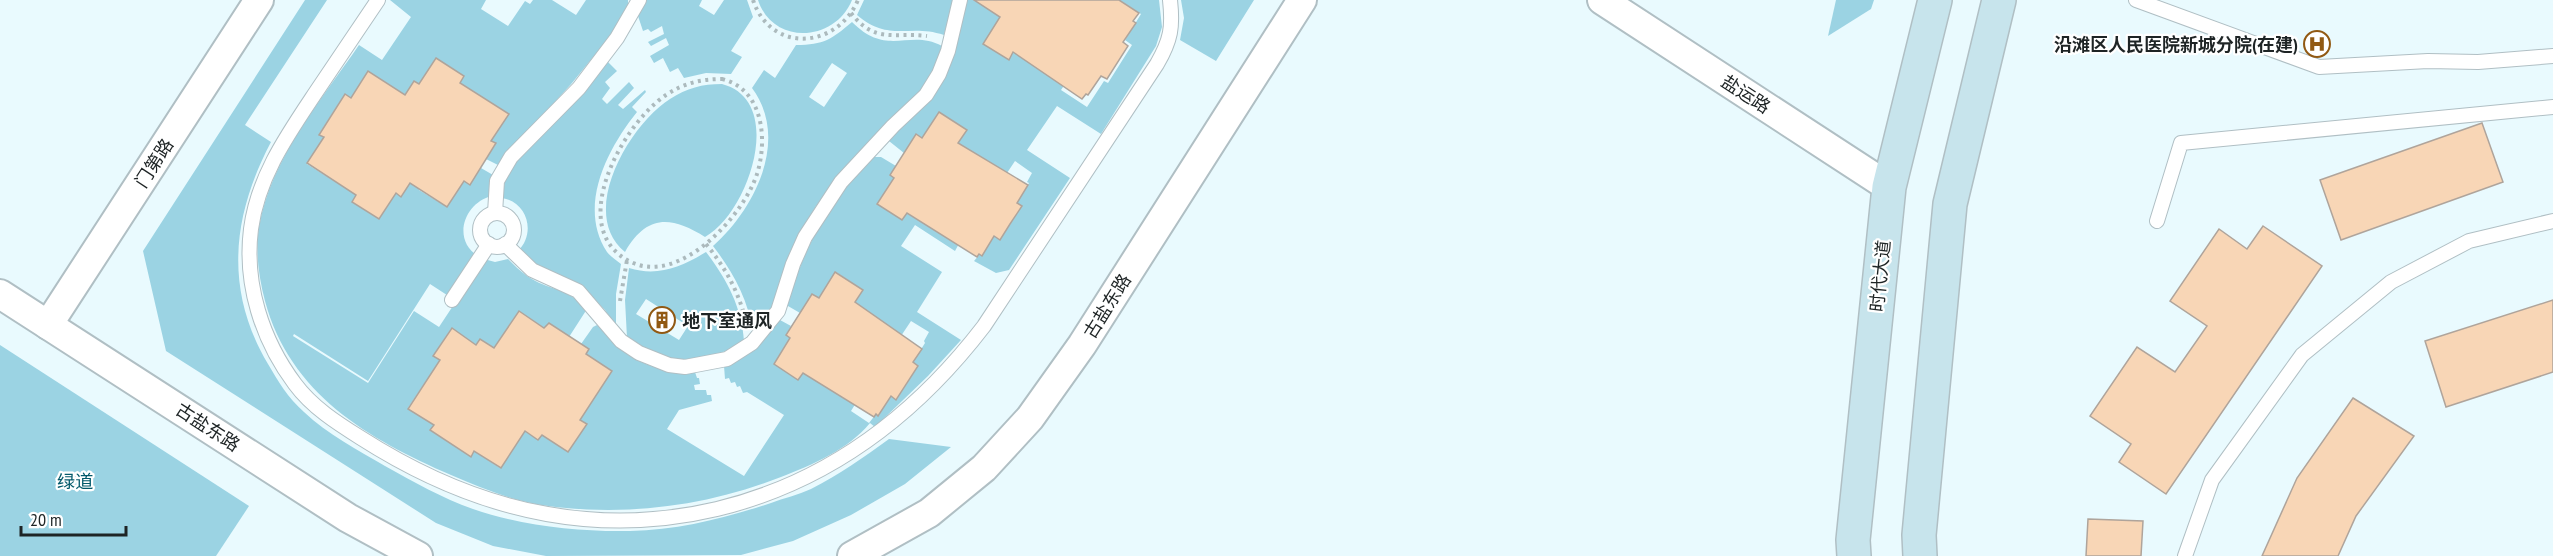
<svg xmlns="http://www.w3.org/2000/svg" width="2553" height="556" font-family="'PT Sans Narrow','Noto Sans SC',sans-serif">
  <rect width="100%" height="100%" fill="#e9fafe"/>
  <g fill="#9bd3e3" fill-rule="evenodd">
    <path d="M305 0H327L245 125 271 142C232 216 224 290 268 364 278 381 288 398 304 412 327 434 358 450 385 466 414 482 442 498 473 509 522 526 579 532 630 531 679 530 725 518 771 503 784 498 798 495 811 489 839 475 864 457 889 439L951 447 905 484 851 515 793 541 741 555 546 556 493 546 436 523 166 351 143 251Z"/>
    <path d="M390 0H486L481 9 508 26 525 1 530 4 533 0H552L576 15 586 0H628V5L611 35 572 83 498 165 486 159 496 144 491 141 508 114 455 90 464 76 436 58 419 84 414 81 396 108 368 71 351 98 345 94 319 134 324 137 307 164 334 181 359 190 352 202 379 219 396 193 401 196 416 173 419 190 447 207 464 181 470 184 481 168 493 175 492 196C465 202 451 239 478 256L450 297 430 284 368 381 294 334 293 336 368 383 414 311 439 327 484 259 495 262 508 259C514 265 520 271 527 276 549 291 565 286 587 309L569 337 549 323 544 328 518 312 500 339 513 348 507 358 476 345 451 329 433 356 445 363 439 389 426 381 408 408 434 425 431 431 470 456 474 451 500 468 518 441 516 425 538 440 542 435 568 452 586 424 573 415 586 354 581 344 593 327 597 325C604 329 607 336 613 342 635 365 664 372 695 372L697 378H699L700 384 694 385 695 390H706L707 395H711L712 401 679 410 667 429 744 476 784 415 747 392 743 393 740 386 737 387 735 382 731 383 729 378 725 379 724 366 759 345 780 320 791 326 786 335 790 338 774 364 798 379 803 373 859 398 851 411 869 423 876 414 879 415 891 396 897 399 918 366 913 362 925 343 924 341 929 332 911 321 901 336 855 302 863 290 836 272 819 298 812 294 800 313 788 306V301C808 238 828 207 871 157H881L896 166 890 175 894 178 877 204 902 219 906 213 918 220 934 196 962 238 955 251 915 225 901 246 942 272 917 312 961 340 928 376 875 427 870 423C849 449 812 465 781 477 705 507 622 517 541 505 510 500 479 487 451 475 368 439 290 394 265 301 259 278 255 252 259 227 271 158 320 102 359 45L382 60 411 17Z"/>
    <polygon points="647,0 702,0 699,6 714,15 724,0 747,0 753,17 731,51 742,57 731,74 706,73 684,78 678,68 670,72 663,58 654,63 650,56 669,45 666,38 651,46 648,42 664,34 662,26 651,32 648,29 643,31 638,16"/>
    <path d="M758 0H852C835 42 773 46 758 0Z"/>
    <path d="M864 0H953L944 35C909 23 890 43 857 15Z"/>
    <polygon points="966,0 990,0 996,14 1000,17 1009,59 1013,52 1025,60 1069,78 1061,90 1087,107 1104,81 1108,83 1132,45 1125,40 1141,14 1121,1 1113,13 1080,0 1159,0 1162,27 1156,46 1101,134 1057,106 1027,150 1070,178 1009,270 996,273 974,261 980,254 982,255 994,236 1000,240 1022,206 1017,203 1029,183 1027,182 1032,173 1015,161 1005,176 956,164 966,148 958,143 967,130 939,112 922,138 916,134 904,153 889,141 952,58"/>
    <polygon points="1181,0 1254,0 1216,61 1180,40 1184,18"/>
    <polygon points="1836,0 1874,0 1871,9 1828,36"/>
    <path d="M852 22C888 58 909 28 942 46L932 74 924 88 848 164 816 206 800 233 776 300 769 312 753 332C748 299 733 272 713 246 755 209 790 139 752 88L764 70 775 78 796 45C824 45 832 39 852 22ZM832 63 847 73 824 107 809 97Z"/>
    <path d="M608 62 617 71 605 82 610 88 602 99 607 104 629 82 634 88 618 105 623 109 645 90 646 92 632 107 637 112C608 148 577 206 607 252 610 256 616 260 621 264L616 294V326L605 310 581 285 537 266 518 251C536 234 528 202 502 198L505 181 512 165 584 92Z"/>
    <path d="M722 84C787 101 748 214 705 237 671 216 647 214 625 252 577 213 630 124 670 99 687 88 702 84 722 84Z"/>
    <path d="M706 252C726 278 742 307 744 341 705 366 665 366 627 338L625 300 629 268C658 277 681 267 706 252ZM646 299 688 326 679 340 636 314Z"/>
    <polygon points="0,345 249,506 216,556 0,556"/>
  </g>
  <g fill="#f8d6b6" stroke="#afa49b" stroke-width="1.5">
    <polygon points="974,0 1119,0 1139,13 1133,21 1136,23 1123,42 1128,46 1107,79 1101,76 1088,95 1086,94 1082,99 1013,52 1009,60 983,44 1000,17"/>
    <polygon points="436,58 464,76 460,83 509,114 491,141 496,143 470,185 464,181 447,207 410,183 401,197 396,193 379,219 352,202 356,195 307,163 324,137 319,135 345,94 351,98 368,71 405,95 414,81 419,84"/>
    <polygon points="939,112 967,130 958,143 1028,185 1017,203 1022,206 1010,224 1000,240 994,236 982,256 979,254 977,257 907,213 902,220 877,204 894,178 890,175 916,134 922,138"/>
    <polygon points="2482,123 2503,182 2341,240 2320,180"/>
    <polygon points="2263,226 2322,266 2166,494 2119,462 2131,444 2090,416 2137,347 2175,372 2207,326 2170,301 2219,229 2247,249"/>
    <polygon points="835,272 863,290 855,302 922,349 913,362 918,366 896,400 891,396 878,416 876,414 874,417 803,373 798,380 774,364 790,338 786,335 812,294 819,298"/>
    <polygon points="2553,300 2553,372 2446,407 2425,341"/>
    <polygon points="519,311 544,328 549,323 589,349 586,354 612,371 580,420 587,424 568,452 542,435 538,440 525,431 501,468 474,451 471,457 430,430 434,425 408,409 440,360 433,356 452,328 476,345 480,339 494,348"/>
    <polygon points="2353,398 2414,436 2356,516 2338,556 2262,556 2297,478"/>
    <polygon points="2088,519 2143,521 2141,556 2086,556"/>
  </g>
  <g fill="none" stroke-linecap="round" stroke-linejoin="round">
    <defs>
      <g id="lane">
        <path d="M378 0C357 31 337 61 316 92 288 134 258 176 251 229 244 284 262 340 295 384 312 407 337 423 361 438 419 475 479 502 547 514 603 524 662 522 717 509 829 482 915 416 984 326L1157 64C1171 40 1173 27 1170 0"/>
        <polyline points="2136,0 2319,67 2428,61 2478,62 2553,56"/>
        <polyline points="495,213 497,181 511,157 579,88 617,38 639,0"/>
        <circle cx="497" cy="230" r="17"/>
        <polyline points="2157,221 2181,143 2553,107"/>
        <polyline points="505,244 532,270 578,291 621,341 639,353 669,365 685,367 727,359 752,343 778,311 793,264 805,237 841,182 893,126 926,95 939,74 948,51 960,0"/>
        <polyline points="452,300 489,244"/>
        <polyline points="2185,556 2212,480 2302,355 2391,282 2469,241 2553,221"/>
      </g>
      <g id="street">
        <polyline points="1602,0 1889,187"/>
        <polyline points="0,294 348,518 418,556"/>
        <polyline points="48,325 259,0"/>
        <polyline points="852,556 929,513 984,468 1030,418 1082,345 1302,0"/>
      </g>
      <g id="secondary">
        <polyline points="1854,556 1853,540 1889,187 1935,0"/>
        <polyline points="1920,556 1919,535 1950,204 1999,0"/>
      </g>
    </defs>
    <use href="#lane" stroke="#b0bfc4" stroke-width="16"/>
    <use href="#street" stroke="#b0bfc4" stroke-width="32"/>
    <use href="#secondary" stroke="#b0bfc4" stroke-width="36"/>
    <g stroke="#acbabd" stroke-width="4" stroke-dasharray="3 4.5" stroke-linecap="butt">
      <path d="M753 0C771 54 837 49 858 0"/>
      <path d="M851 13C875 44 894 32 927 36"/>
      <path d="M722 79C763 89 768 139 757 174 744 215 680 286 631 262 564 230 622 124 666 95 684 83 701 79 722 79Z"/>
      <path d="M706 244C724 266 736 287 744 314"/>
      <polyline points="620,301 627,260"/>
    </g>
    <use href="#lane" stroke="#fff" stroke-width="14"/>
    <use href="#street" stroke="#fff" stroke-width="28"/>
    <use href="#secondary" stroke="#c7e4ec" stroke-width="33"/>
  </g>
  <defs>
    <symbol id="hospital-ring" viewBox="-11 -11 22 22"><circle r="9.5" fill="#fff" stroke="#915913" stroke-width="1.5"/><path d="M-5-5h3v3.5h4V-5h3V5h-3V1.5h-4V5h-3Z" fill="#915913"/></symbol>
    <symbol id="building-ring" viewBox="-11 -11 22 22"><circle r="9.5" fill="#fff" stroke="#915913" stroke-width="1.5"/><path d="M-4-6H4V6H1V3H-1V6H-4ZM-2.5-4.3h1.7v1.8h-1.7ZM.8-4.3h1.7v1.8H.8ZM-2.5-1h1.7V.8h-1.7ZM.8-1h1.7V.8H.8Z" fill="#915913"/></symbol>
  </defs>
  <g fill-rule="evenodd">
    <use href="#hospital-ring" x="2302" y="29" width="30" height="30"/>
    <use href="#building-ring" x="647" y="305" width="30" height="30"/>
  </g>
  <g text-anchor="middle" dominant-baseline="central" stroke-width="4.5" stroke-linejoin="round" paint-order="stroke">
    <g font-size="18" font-weight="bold" fill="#1e2425" stroke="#fff" text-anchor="end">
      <text x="2298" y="44">沿滩区人民医院新城分院(在建)</text>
      <text x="682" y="320" text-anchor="start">地下室通风</text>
    </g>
    <g font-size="18" fill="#1e2425" stroke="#fff">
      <text transform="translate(1746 94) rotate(33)">盐运路</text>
      <text transform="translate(154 163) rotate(-57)">门第路</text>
      <text transform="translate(1880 276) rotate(-84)">时代大道</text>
      <text transform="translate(1107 306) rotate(-58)">古盐东路</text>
      <text transform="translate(208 427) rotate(33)">古盐东路</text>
    </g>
    <g font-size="18" fill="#045a6b" stroke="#fff">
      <text x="75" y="481">绿道</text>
    </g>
  </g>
  <path d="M21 526v9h105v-9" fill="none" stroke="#1e2425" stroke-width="3"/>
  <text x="30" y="526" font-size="18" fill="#1e2425" stroke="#ffffff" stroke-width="4.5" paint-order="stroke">20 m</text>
</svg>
